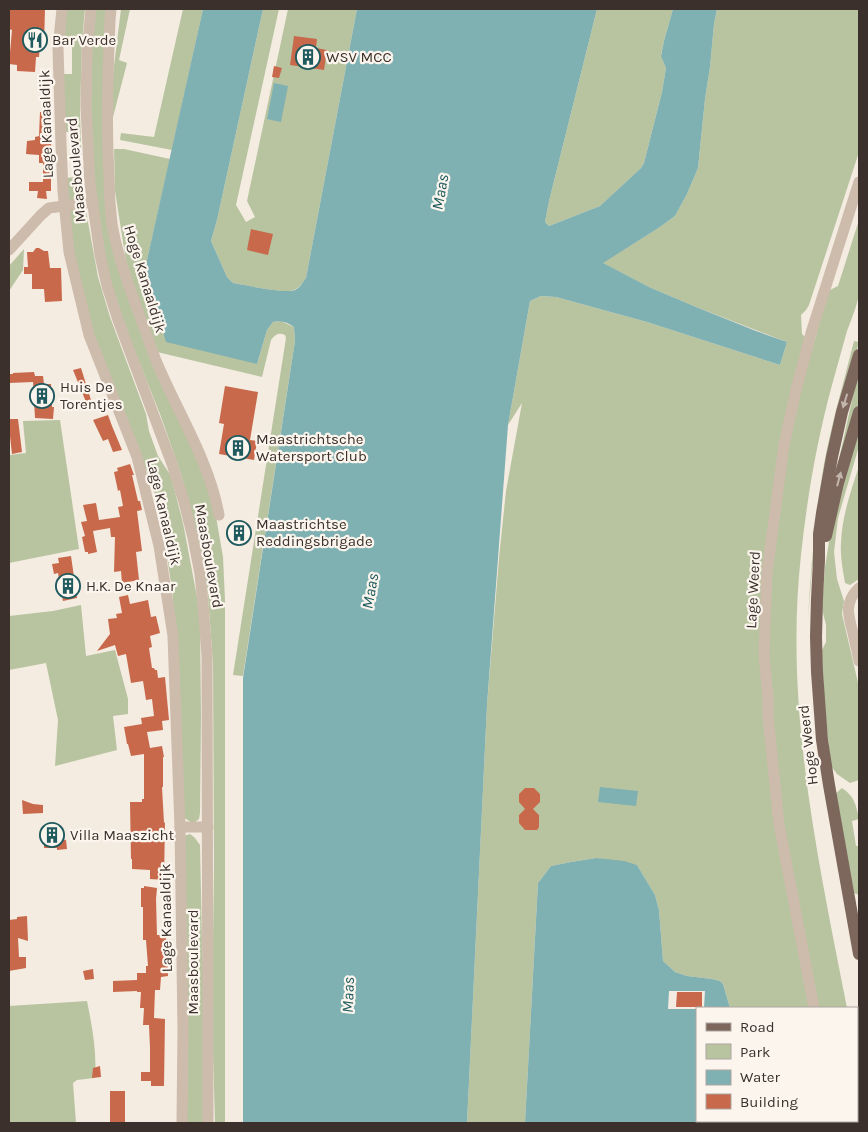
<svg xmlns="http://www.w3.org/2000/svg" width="868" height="1132" font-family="Karla,sans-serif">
  <rect width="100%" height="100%" fill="#f4ebe1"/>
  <g fill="#b8c4a0">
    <polygon points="66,9 85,9 82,42 80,113 82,176 86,211 98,277 110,317 146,414 149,431 158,456 171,476 183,523 197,597 200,622 201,717 200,813 199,819 195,822 191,822 186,819 183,816 175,628 172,589 162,526 153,487 140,456 92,329 72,250 66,178 75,177 73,132 65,132 63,74 72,74 72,39 63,38"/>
    <polygon points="96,9 108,9 116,243 205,475 214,505 223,557 225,600 225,1123 215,1123 212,1017 214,864 213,663 208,597 204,570 187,495 179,468 160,414 126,329 112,287 104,251 94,192 91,103 92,47"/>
    <polygon points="121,9 130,9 119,60 127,63 113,117 113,74"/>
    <polygon points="183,9 203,9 172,150 120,140 121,133 154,137"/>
    <path d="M263 9H279L236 205 246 222 255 217 247 201 288 9H357L306 278C303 283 299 288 294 290 285 294 245 285 233 283L227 277 211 241 217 220Z"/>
    <polygon points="597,9 673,9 664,41 661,55 666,68 662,92 644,163 641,168 600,206 549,226 545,222 549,201"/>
    <path d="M717 9H859V152L809 305 806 310 801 315 802 334 804 336 812 350 828 291 838 286 859 220C859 244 861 269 859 293 858 304 851 320 847 331 842 349 837 367 832 385 817 440 807 498 801 555 784 707 818 859 847 1008H730L723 984 720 981 712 979 687 976 675 972 663 961 659 910 655 895 637 865 596 858 571 862 551 866 538 883 525 1123H467L487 705 499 558 506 491 522 403 508 425 530 301 541 296 556 297 647 322 780 365 787 342 696 307 649 287 602 263 660 227 675 216 687 194 698 168 705 99 710 67 714 24Z"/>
    <path d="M114 149H124L170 159 145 269 257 364 267 330 273 322 281 321 294 327 295 341 243 676 233 675 286 338 285 335C278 332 275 335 271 340L262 377 157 352 127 267 115 191Z"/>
    <polygon points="24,249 23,270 9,291 9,266"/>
    <path d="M854 341 859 342 851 372 812 569 808 619C811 567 815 515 824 464 832 422 844 381 854 341Z"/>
    <polygon points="859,368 859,402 841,463 838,464"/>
    <polygon points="60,420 79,549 9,563 9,455 26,453 23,421"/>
    <polygon points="859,423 859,446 838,518 834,552 837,579 844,601 842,614 859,687 859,780 850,783 837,774 831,766 824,701 822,650 826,642 826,625 822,609 825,567 833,517"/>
    <path d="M859 466V579L850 585 845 583C843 570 840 557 841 543 842 516 851 491 859 466Z"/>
    <polygon points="81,605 86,656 115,650 128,699 128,714 113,716 117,750 55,766 58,720 46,663 9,670 9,616 53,611"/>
    <path d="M842 788C855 797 856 805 859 819L852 821 856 846H859V895L854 893 835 794Z"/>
    <polygon points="190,834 195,838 200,845 203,987 203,1123 181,1123 184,836"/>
    <path d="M87 1001C92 1026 97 1052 95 1077L94 1078 77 1080 73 1083 76 1123H9V1006Z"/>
    <polygon points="857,1061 859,1074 859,1123 832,1123 831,1121 857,1121"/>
  </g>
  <g fill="#7fb0b2">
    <path d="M203 9H263L217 220 211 241 227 277 233 283C245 285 286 294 295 290 300 288 303 282 306 278L357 9H597L549 201 545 222 549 226 600 206 641 168 644 163 662 92 666 68 661 56 664 41 673 9H717L714 24 710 67 705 99 698 168 687 194 675 216 660 227 603 263 649 287 696 307 756 331 787 342 780 365 647 322 556 297 541 296 530 301 508 425 487 705 467 1123H243V678L295 341 294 327C287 322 281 320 273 322L267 330 257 364 166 342 145 269Z"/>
    <polygon points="274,83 288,86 281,122 267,119"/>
    <polygon points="600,787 638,791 636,806 598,802"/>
    <polygon points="596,858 624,861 637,865 655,895 659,910 663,961 675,972 687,976 712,979 720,981 723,984 730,1008 697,1008 697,1121 770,1121 771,1123 525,1123 538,883 551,866 571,862"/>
  </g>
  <polygon fill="#f4ebe1" points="669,991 705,991 704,1008 697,1008 697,1009 668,1009"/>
  <g fill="#c8694b">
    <polygon points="9,9 45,9 44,45 40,44 39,57 36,57 35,72 17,71 17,65 9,64 12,30 9,29"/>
    <polygon points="294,36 317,39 316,48 327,50 324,70 290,65"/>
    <polygon points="274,66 282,68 279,78 272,77"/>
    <polygon points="40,112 49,112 53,174 51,174 51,191 46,191 47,199 37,198 38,191 29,191 29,182 43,182 43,163 39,163 39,155 26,154 27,141 35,140 35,137 39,136"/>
    <polygon points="251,229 273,234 268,255 247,250"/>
    <polygon points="36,248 39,248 44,251 48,251 50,268 61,268 62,301 45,302 44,289 32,289 32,274 24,274 24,267 28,267 27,252 33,252"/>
    <polygon points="81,368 91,400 86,402 73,370"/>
    <polygon points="34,372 35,376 43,376 44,384 51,384 52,407 54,407 53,419 35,418 33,382 9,383 9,374 13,374 13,373"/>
    <polygon points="225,386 258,392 250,440 257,441 254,460 219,454 224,424 219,423"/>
    <polygon points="108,415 112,426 122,450 113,452 108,439 103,441 93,420"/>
    <polygon points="9,419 18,419 22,452 12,454 10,436 9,436"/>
    <polygon points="130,464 134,475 132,475 138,501 140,501 142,510 137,511 142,551 136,552 139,580 122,583 121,571 114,572 115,537 111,537 110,528 93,531 97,552 88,554 88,552 85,552 82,537 85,536 81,522 87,521 83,505 96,503 99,520 120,517 118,507 123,506 120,490 118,491 114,472 118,471 117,468"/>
    <polygon points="235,524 244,525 243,542 233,541"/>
    <polygon points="71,556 77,598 63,601 58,573 54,574 52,564 59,563 58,558"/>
    <polygon points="128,595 130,604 148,600 151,617 156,616 160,633 150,636 152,647 149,648 152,668 154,668 155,670 157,670 158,678 165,677 169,720 162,721 163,730 147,732 150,748 162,746 164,757 163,757 163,787 162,787 164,823 165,822 164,880 150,879 150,870 132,869 132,859 131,859 130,802 142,802 142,799 144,799 144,754 131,756 128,744 127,744 126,738 124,727 142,724 141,718 154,716 152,699 146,700 143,681 131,683 126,654 118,656 115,645 97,651 110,634 108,619 117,618 116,614 122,613 119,597"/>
    <polygon points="525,788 534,788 540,794 540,802 533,809 539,815 539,827 537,830 525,830 519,823 519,815 525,809 519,802 519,794"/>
    <polygon points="22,800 33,804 43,805 43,813 23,814"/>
    <polygon points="60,829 60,839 66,840 67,849 57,850 57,848 44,848 44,830"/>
    <polygon points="144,886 157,888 156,899 157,935 166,935 168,976 161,977 160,990 155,990 154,1018 165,1019 164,1086 151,1086 151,1081 141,1081 141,1072 150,1072 150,1048 149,1025 143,1025 144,1008 140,1008 141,992 137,992 137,991 113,992 113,981 137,980 137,973 146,973 146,966 148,966 146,940 143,940 143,907 141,907 141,888 144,888"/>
    <polygon points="27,916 28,941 18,938 19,957 26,957 26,968 9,971 9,920 17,919 17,917"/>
    <polygon points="93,969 94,979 85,980 83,971"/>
    <polygon points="677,992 702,992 702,1007 676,1007"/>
    <polygon points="100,1066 101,1077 92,1078 93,1068"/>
    <rect x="110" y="1091" width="15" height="32"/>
  </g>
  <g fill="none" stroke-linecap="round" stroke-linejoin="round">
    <g stroke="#cdbbac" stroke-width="11">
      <polyline points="62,9 58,49 61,144 63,191 69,252 89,335 137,457 159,546 173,636 180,827 183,1029 182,1123"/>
      <polyline points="91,9 87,52 86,108 90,184 100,255 107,286 118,320 172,464 184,502 193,538 200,574 203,604 207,656 208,1123"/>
      <path d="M111 9 110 20C108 71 106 123 109 175 109 191 110 208 112 224 117 254 128 283 138 311 144 327 149 342 155 358 176 410 209 459 219 515"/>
      <polyline points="9,250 41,215 49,208 93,202"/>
      <path d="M859 588C844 602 848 615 853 633 855 642 857 651 859 661"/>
      <polyline points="180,827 208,827"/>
      <polyline points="814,1008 779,824 768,716 768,698 764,654 767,573 784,445 796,390 811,333 859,182"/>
      <polyline points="835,1121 835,1123"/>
    </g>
    <g stroke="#7d675c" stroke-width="12">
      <polyline points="859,355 842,412 832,457 822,513 819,534 819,560 817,599 816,637 817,672 822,740 829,785 859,954"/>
      <polyline points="826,536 838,483 859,412"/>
    </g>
  </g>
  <defs><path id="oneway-solid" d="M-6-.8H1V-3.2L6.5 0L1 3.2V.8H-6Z" transform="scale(1.25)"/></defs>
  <g fill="#c2b5ac">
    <use href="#oneway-solid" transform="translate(845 401) rotate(107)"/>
    <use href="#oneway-solid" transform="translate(839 479) rotate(-75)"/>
  </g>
  <defs>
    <symbol id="restaurant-ring" viewBox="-11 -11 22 22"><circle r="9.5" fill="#fbf5ee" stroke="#1f5a5e" stroke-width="1.5"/><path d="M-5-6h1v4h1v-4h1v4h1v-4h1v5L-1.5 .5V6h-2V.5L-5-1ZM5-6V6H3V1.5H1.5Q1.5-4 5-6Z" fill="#1f5a5e"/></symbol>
    <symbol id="building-ring" viewBox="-11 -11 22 22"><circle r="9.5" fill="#fbf5ee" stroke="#1f5a5e" stroke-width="1.5"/><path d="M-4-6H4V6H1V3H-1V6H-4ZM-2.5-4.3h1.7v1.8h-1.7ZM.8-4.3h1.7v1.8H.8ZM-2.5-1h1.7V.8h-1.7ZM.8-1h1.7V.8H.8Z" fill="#1f5a5e"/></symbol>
  </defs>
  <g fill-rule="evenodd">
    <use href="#restaurant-ring" x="21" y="26" width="28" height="28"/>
    <use href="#building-ring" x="294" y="43" width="28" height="28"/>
    <use href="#building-ring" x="28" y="382" width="28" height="28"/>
    <use href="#building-ring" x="224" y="434" width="28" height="28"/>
    <use href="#building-ring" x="225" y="519" width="28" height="28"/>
    <use href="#building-ring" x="54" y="572" width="28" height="28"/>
    <use href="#building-ring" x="38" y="821" width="28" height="28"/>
  </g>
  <g text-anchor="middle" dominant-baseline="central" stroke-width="4.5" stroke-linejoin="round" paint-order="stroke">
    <g font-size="15" fill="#3b302b" stroke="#fbf5ee" text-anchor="start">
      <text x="52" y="40">Bar Verde</text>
      <text x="326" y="57">WSV MCC</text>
      <text x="60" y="387">Huis De<tspan x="60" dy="17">Torentjes</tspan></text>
      <text x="256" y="439">Maastrichtsche<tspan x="256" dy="17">Watersport Club</tspan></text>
      <text x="256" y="524">Maastrichtse<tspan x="256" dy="17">Reddingsbrigade</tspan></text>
      <text x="86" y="586">H.K. De Knaar</text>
      <text x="70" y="835">Villa Maaszicht</text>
    </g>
    <g font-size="15" fill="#3b302b" stroke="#fbf5ee">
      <text transform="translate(46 124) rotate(-92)">Lage Kanaaldijk</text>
      <text transform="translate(76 170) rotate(-95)">Maasboulevard</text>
      <text transform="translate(145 279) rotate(73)">Hoge Kanaaldijk</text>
      <text transform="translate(164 512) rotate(77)">Lage Kanaaldijk</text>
      <text transform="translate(209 556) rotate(80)">Maasboulevard</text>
      <text transform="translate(753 590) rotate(-87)">Lage Weerd</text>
      <text transform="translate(808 745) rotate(-97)">Hoge Weerd</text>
      <text transform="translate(166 918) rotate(-91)">Lage Kanaaldijk</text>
      <text transform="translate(193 962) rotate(-90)">Maasboulevard</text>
    </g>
    <g font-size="16" font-style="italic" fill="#1f5a5e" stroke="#fbf5ee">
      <text transform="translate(440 192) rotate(-80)">Maas</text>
      <text transform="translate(370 591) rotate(-80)">Maas</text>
      <text transform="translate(348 995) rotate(-88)">Maas</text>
    </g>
  </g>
  <rect width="868" height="1132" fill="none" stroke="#3b302b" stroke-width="20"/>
  <rect x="696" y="1007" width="162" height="115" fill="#fbf5ee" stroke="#aea6a0"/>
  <rect x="706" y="1023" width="25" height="8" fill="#7d675c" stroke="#aea6a0"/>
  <text x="740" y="1032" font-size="15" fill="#3b302b">Road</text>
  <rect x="706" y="1044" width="25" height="15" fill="#b8c4a0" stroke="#aea6a0"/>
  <text x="740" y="1057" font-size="15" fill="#3b302b">Park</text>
  <rect x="706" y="1070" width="25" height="15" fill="#7fb0b2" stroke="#aea6a0"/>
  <text x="740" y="1082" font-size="15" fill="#3b302b">Water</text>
  <rect x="706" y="1094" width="25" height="15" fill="#c8694b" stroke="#aea6a0"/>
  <text x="740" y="1107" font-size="15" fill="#3b302b">Building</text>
</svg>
